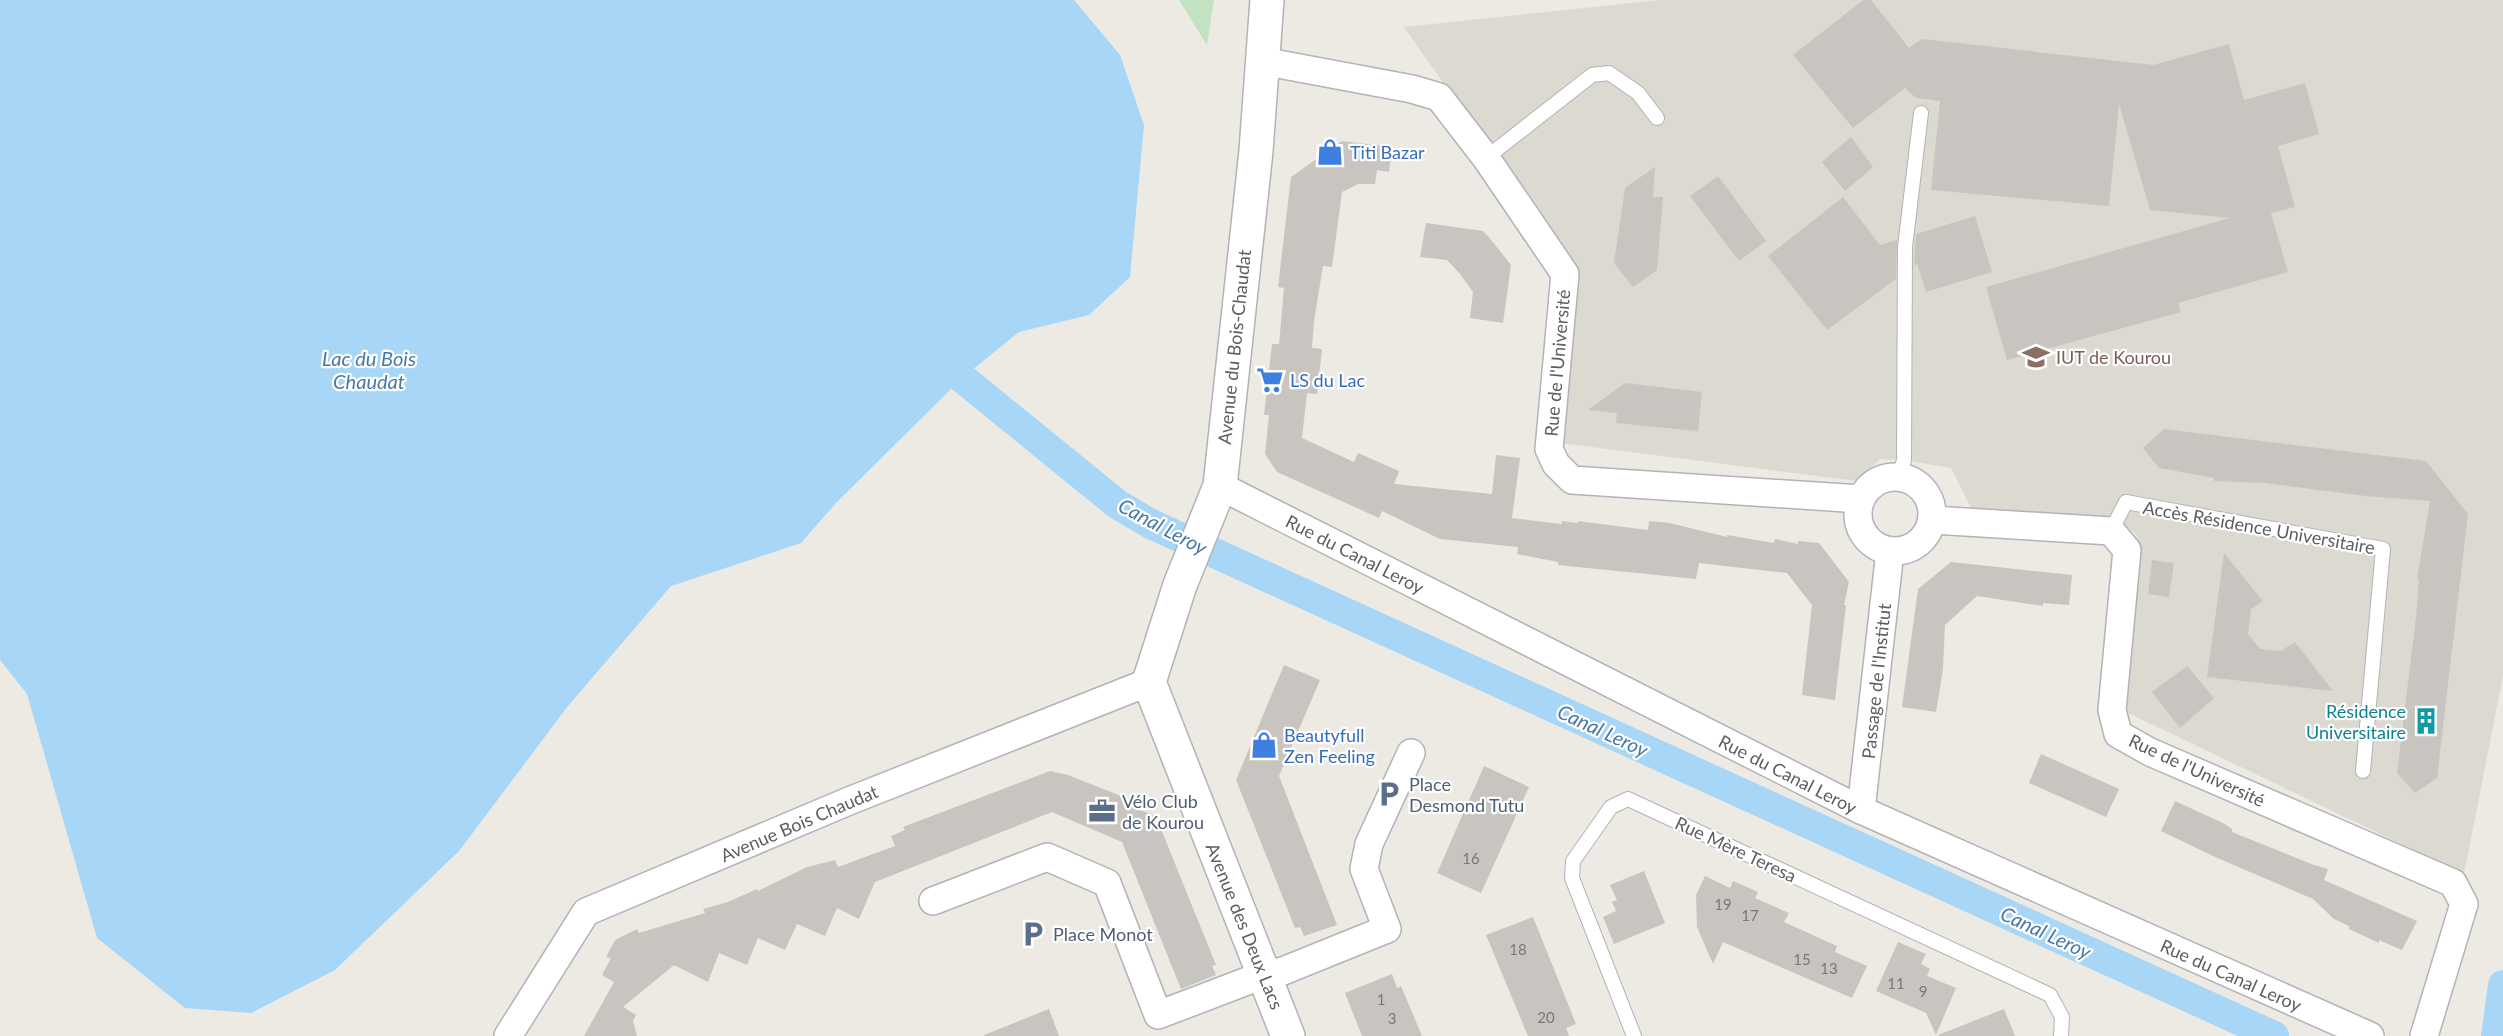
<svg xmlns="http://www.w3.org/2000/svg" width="2503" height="1036" font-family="Lato,sans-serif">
  <rect width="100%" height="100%" fill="#eceae3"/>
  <polygon fill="#dcd9d1" points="1660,0 2503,0 2503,676 2464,874 2124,711 2137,536 2117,517 1971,508 1951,468 1904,460 1880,459 1856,481 1561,443 1577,272 1404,27"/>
  <polygon fill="#c2e2c1" points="1179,0 1214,0 1207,45"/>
  <polygon fill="#a8d6f7" points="0,0 1074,0 1120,55 1144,125 1130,277 1089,315 1019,332 962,378 836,503 801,543 671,586 568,706 459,851 335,970 251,1013 185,1008 97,938 27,694 0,660"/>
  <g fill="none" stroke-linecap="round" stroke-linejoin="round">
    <g stroke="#a8d6f7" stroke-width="30">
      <polyline points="962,378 1117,504 1151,524 2274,1036"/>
      <polyline points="2496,1036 2503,985"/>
    </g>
  </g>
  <g fill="#c8c5c0">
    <polygon points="1863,0 1871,0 1909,48 1922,39 2153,65 2229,44 2244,100 2305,83 2319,134 2278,146 2295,207 2271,213 2288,272 2178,303 2181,312 2007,360 1986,287 2230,218 2150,210 2119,104 2109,206 1931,190 1940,101 1916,98 1905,88 1853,128 1793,55"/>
    <polygon points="1851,137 1873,167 1845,191 1822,162"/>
    <polygon points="1342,141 1392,147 1389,172 1377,170 1375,184 1358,184 1342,192 1332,267 1323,266 1314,321 1312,348 1322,349 1317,394 1307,393 1302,438 1354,462 1358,453 1399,471 1394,484 1492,494 1496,455 1520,458 1512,518 1562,524 1562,521 1578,523 1578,521 1648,530 1649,521 1670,523 1727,537 1727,535 1774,543 1775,539 1798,544 1798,541 1819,543 1849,582 1844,605 1846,605 1835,700 1802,695 1812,605 1787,573 1699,563 1696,579 1558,565 1558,562 1517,554 1518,547 1440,539 1382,511 1379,518 1277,472 1265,454 1269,415 1264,415 1272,344 1279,344 1284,288 1278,287 1291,177"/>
    <polygon points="1655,167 1653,197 1663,197 1657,270 1633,287 1614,263 1625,188"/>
    <polygon points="1718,176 1766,241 1739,261 1690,196"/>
    <polygon points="1843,197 1880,245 1897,240 1896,279 1827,330 1768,256"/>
    <polygon points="1975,216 1992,272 1926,292 1917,263 1914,266 1916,234"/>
    <polygon points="1426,223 1483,231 1488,236 1511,265 1503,323 1470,318 1473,292 1461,275 1447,260 1420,257"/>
    <polygon points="1625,383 1702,392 1698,431 1616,423 1617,413 1588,410"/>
    <polygon points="2164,429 2426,461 2468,514 2437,778 2415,793 2397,773 2416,617 2419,579 2417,579 2430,501 2366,496 2265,483 2214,481 2214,478 2159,468 2143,448"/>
    <polygon points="2224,553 2263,601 2251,609 2248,634 2260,649 2281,651 2295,642 2333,691 2207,677"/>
    <polygon points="2152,560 2174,563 2169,597 2148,594"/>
    <polygon points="1951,562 2072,575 2069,605 2043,603 2043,606 1977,596 1945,625 1943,669 1936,712 1902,707 1918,589"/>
    <polygon points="1284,665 1320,680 1279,776 1337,925 1304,936 1300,927 1295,928 1236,780"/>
    <polygon points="2187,666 2214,698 2180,728 2152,692"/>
    <polygon points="2041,754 2119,789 2106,817 2029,783"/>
    <polygon points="1484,766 1529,787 1481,893 1437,873"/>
    <polygon points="1050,771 1068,775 1141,804 1139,810 1152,814 1158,829 1161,829 1216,965 1212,966 1216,975 1181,989 1122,842 1052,812 875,882 859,919 837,908 825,936 797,924 785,950 758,938 747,965 719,953 708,982 674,965 623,1007 636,1015 633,1021 637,1036 584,1036 614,982 602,975 611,958 606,957 615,940 637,929 639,933 705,913 703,909 728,902 757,889 758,891 807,867 835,860 838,867 895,846 891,836 905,830 903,827"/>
    <polygon points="2175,801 2225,824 2232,829 2232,832 2314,865 2328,869 2324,880 2417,921 2402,950 2379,940 2379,943 2349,929 2349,926 2334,919 2313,899 2215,857 2161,831"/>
    <polygon points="1644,871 1665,923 1614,944 1603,917 1616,911 1612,902 1617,900 1610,885"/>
    <polygon points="1705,876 1730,888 1733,881 1758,892 1755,898 1789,913 1784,922 1837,946 1835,952 1867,966 1852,998 1723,942 1713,964 1697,927 1696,895"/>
    <polygon points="1533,917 1576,1024 1566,1028 1569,1036 1528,1036 1486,935"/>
    <polygon points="1898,942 1926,954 1921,964 1930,969 1927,976 1956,988 1936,1035 1926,1013 1876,991"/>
    <polygon points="1392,974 1397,988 1401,986 1422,1036 1362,1036 1345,993"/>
    <polygon points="1049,1009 1059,1036 984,1036 984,1035"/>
    <polygon points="2004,1009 2015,1036 1939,1036 1938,1035"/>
  </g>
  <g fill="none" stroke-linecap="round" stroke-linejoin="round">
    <defs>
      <g id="service">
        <polyline points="1486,158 1592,75 1609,73 1638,93 1657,118"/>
        <polyline points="1899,477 1904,460 1905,247 1921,113"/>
        <polyline points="2111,531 2126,502 2383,549 2363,771"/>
        <polyline points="1634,1036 1572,878 1573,861 1611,807 1628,799 2050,995 2062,1017 2061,1036"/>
      </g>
      <g id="minor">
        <polyline points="1262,61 1412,89 1439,97 1486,158 1565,274 1549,449 1556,464 1572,480 1861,499"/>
        <circle cx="1895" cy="514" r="37"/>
        <polyline points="1220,486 1861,810 2370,1036"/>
        <polyline points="1933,520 2111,531 2127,550 2112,710 2118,734 2150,752 2453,883 2464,904 2424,1036"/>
        <polyline points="1861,810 1890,551"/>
        <polyline points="933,901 1047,857 1107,883 1158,1015 1263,975 1283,971 1387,929 1364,869 1369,844 1411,753"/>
        <polyline points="508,1036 586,912 849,801 1149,682"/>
      </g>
      <polyline id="tertiary" points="1267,0 1256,151 1220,486 1180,585 1149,682 1288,1036"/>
    </defs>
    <use href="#service" stroke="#b0b3b7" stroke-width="16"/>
    <use href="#minor" stroke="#b0b3b7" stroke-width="30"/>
    <use href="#tertiary" stroke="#b0b3b7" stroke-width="36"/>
    <use href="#service" stroke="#fff" stroke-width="14"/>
    <use href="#minor" stroke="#fff" stroke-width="27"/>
    <use href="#tertiary" stroke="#fff" stroke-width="33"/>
  </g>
  <defs>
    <symbol id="shop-bare" viewBox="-9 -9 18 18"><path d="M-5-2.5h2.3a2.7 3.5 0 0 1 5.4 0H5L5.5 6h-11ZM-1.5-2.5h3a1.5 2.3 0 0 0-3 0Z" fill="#3f7fe0" stroke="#fff" stroke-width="2.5" paint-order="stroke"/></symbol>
    <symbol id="university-bare" viewBox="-9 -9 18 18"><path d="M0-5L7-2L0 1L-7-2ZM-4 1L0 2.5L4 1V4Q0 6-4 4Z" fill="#8d6e63" stroke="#fff" stroke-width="2.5" paint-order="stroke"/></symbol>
    <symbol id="supermarket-bare" viewBox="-9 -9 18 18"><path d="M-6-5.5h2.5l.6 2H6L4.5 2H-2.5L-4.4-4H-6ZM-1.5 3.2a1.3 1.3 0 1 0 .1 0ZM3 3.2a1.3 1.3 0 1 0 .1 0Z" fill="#3f7fe0" stroke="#fff" stroke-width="2.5" paint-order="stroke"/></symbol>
    <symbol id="building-bare" viewBox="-9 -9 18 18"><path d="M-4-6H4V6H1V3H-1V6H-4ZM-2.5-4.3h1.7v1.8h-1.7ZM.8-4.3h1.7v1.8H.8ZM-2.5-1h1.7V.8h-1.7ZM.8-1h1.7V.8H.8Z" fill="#0f9aa8" stroke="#fff" stroke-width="2.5" paint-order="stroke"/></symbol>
    <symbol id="parking-bare" viewBox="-9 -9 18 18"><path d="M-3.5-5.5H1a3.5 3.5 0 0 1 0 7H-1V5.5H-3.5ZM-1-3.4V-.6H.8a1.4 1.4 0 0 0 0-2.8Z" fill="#5c6f8a" stroke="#fff" stroke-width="2.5" paint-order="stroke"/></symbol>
    <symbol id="office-bare" viewBox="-9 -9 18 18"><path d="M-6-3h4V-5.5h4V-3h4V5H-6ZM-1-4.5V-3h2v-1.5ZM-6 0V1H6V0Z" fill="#5c6f8a" stroke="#fff" stroke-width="2.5" paint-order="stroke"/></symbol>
  </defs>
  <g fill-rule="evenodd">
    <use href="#shop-bare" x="1311" y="133" width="38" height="38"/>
    <use href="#university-bare" x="2017" y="338" width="38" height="38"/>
    <use href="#supermarket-bare" x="1251" y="361" width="38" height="38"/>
    <use href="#building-bare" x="2407" y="702" width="38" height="38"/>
    <use href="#shop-bare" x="1245" y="726" width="38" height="38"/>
    <use href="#parking-bare" x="1370" y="775" width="38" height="38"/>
    <use href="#office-bare" x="1083" y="792" width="38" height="38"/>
    <use href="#parking-bare" x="1014" y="915" width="38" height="38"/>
  </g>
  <g text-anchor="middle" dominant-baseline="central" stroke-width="4.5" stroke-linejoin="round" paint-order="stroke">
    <g font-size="15" fill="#76787a">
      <text x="1471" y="858">16</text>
      <text x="1723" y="904">19</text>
      <text x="1750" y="915">17</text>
      <text x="1518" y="949">18</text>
      <text x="1802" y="959">15</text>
      <text x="1829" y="968">13</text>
      <text x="1896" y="983">11</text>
      <text x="1923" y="991">9</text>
      <text x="1381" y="999">1</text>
      <text x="1546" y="1017">20</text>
      <text x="1392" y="1018">3</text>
    </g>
    <g font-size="18" fill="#366cbe" stroke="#fff" text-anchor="start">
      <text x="1350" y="152">Titi Bazar</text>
      <text x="1290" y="380">LS du Lac</text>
      <text x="1284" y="735">Beautyfull<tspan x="1284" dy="21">Zen Feeling</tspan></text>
    </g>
    <g font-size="18" fill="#5b5e62" stroke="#fff">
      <text transform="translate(1234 347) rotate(-84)">Avenue du Bois-Chaudat</text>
      <text transform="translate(1557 363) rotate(-85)">Rue de l'Université</text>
      <text transform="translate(2259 527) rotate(10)">Accès Résidence Universitaire</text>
      <text transform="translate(1355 554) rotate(27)">Rue du Canal Leroy</text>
      <text transform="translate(1876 681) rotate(-84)">Passage de l'Institut</text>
      <text transform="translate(2197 770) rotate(25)">Rue de l'Université</text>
      <text transform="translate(1788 774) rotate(27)">Rue du Canal Leroy</text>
      <text transform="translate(799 823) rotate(-23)">Avenue Bois Chaudat</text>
      <text transform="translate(1736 849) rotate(25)">Rue Mère Teresa</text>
      <text transform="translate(1245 926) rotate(68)">Avenue des Deux Lacs</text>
      <text transform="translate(2231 975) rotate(24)">Rue du Canal Leroy</text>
    </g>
    <g font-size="18" fill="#785e54" stroke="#fff" text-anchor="start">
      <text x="2056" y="357">IUT de Kourou</text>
    </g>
    <g font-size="18" fill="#0d838f" stroke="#fff" text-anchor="end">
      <text x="2406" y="711">Résidence<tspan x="2406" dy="21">Universitaire</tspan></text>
    </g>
    <g font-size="18" fill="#4e5e75" stroke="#fff" text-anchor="start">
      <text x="1409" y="784">Place<tspan x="1409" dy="21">Desmond Tutu</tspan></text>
      <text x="1122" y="801">Vélo Club<tspan x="1122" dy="21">de Kourou</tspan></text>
      <text x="1053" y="934">Place Monot</text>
    </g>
    <g font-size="20" font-style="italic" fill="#4878a6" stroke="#fff">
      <text x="369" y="358">Lac du Bois<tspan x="369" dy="23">Chaudat</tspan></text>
      <text transform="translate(1163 526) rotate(28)">Canal Leroy</text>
      <text transform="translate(1603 730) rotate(25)">Canal Leroy</text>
      <text transform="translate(2046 932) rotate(25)">Canal Leroy</text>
    </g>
  </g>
</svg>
